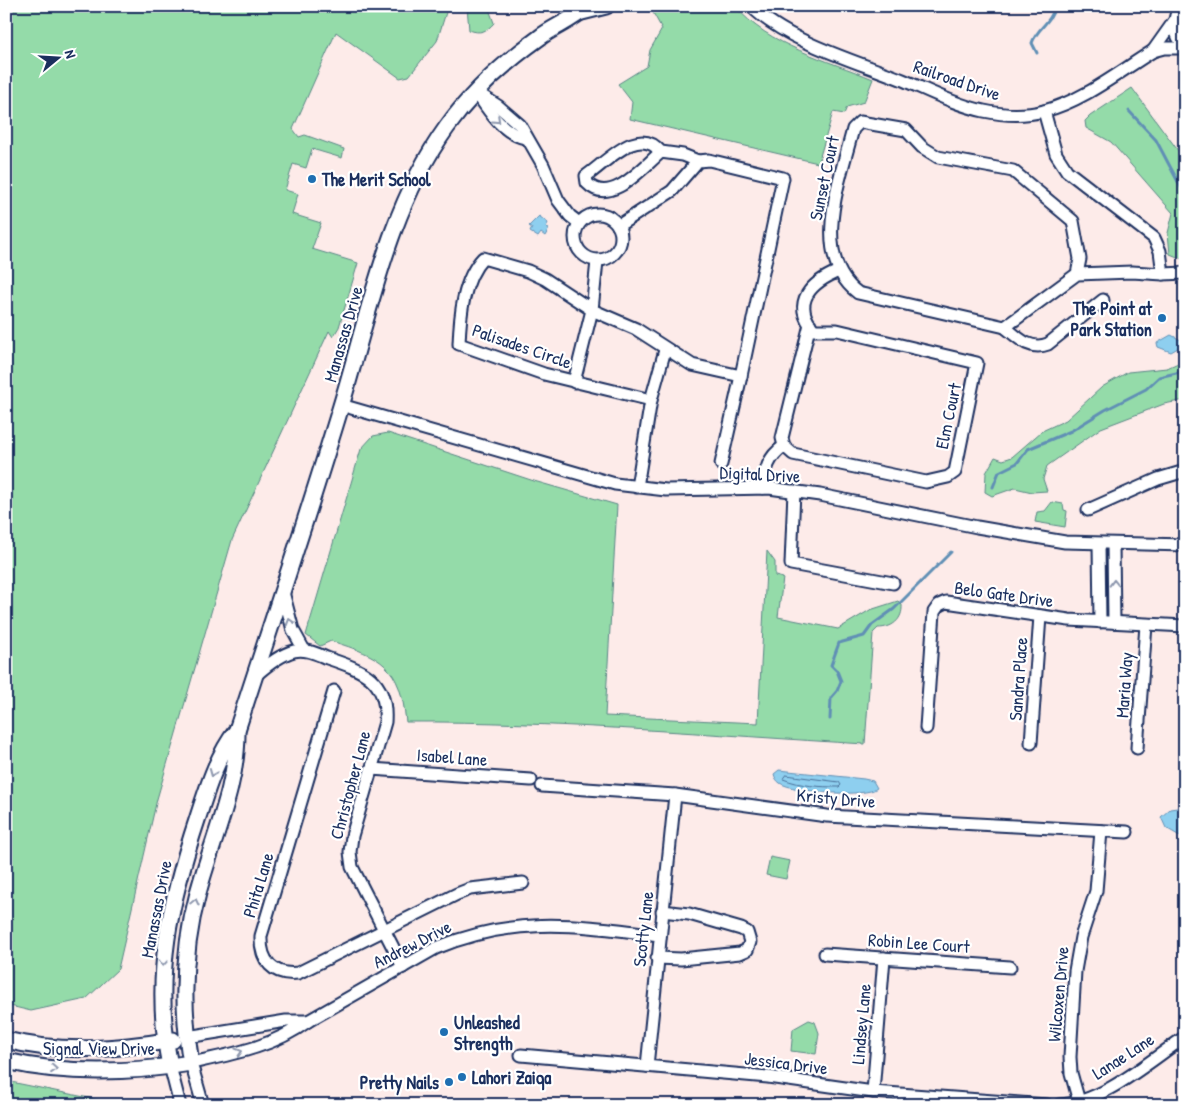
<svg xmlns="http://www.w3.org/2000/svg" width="1191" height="1111" font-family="'Patrick Hand',sans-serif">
  <rect width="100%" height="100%" fill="#fdebe9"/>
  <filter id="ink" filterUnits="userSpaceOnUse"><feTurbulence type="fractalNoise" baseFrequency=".02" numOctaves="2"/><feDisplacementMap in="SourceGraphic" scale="10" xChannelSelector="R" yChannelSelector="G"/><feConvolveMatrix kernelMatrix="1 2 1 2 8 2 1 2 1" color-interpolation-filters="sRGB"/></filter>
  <g filter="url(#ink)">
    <g fill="#94dba9" stroke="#588584">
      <polygon points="6,6 448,6 437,41 409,76 400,78 336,32 293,129 299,137 305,135 344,149 342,158 312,149 306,168 293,164 285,190 298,194 292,214 321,223 312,249 358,263 339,327 333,337 329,331 232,540 157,799 118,969 86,999 31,1011 6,1005"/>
      <path d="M467 6H488L494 23C486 32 480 34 469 30Z"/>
      <path d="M653 6H735C768 46 828 60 873 79L864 102 847 107 844 114 833 112 818 163 630 119 632 102 618 84 647 66 650 50 662 29 650 7Z"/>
      <polygon points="1132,88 1185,160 1185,260 1170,254 1168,233 1173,213 1111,142 1086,128 1085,121 1090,116"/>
      <polygon points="1185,360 1185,400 1164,404 1101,428 1047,466 1043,479 1047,491 1032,492 1015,488 992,496 985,492 986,473 995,457 1003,460 1012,457 1042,431 1066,420 1102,387 1128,372 1167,368"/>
      <path d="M388 433 534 481 617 505 605 716 758 723 767 551 775 562V576L783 578 778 617 838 629 870 610 898 601 902 605C903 620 892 628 878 628L873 633 865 744C712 735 559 721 406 722 400 665 382 657 331 641L320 646 306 635 361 449 373 436Z"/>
      <polygon points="1052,502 1063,504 1064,510 1067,511 1065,527 1035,522 1037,512 1045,511"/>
      <polygon points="770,857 790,861 786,879 766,875"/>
      <polygon points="809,1020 815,1022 819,1033 816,1054 791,1051 793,1029"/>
      <polygon points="6,1081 104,1101 113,1105 24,1105 6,1100"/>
    </g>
    <g fill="#8ecfef" stroke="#608fb5">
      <polygon points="539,216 548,223 546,227 549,229 545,236 541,233 538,237 530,232 532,228 529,226"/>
      <polygon points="1171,335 1183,341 1183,345 1171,352 1158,347 1157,343"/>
      <path d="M779 770 864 779 873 781 877 788C867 798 792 792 780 783 777 781 775 778 774 774Z"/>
      <polygon points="1177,808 1185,809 1185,839 1166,828 1161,817 1170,809"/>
    </g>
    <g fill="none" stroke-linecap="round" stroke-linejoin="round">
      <path stroke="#496f98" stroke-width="1" d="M786 775 839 782 841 785 839 787C820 787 801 786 783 779Z"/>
      <g stroke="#608fb5" stroke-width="3">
        <polyline points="691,6 701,9 718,6"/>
        <path d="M1037 53 1032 43C1036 29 1052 22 1055 6"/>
        <polyline points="1129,111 1156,140 1185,195"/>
        <polyline points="993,487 999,472 1017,463 1028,449 1071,431 1105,410 1146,389 1159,377 1185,371"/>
        <polyline points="830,719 831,698 837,691 841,681 837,671 831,665 839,643 864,636 872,625 894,609 951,552"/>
      </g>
      <defs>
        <g id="minor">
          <path d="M751 6C787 42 856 61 903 80 929 91 956 105 984 111 1003 115 1025 116 1044 111 1083 101 1119 72 1153 51L1164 48H1185"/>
          <path d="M1179 6C1173 20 1173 36 1185 46"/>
          <polyline points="1153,51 1175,20"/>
          <polyline points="476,92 498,106 520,125 543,165 558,200 570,216 579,223"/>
          <path d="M478 95C490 113 503 133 525 138"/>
          <polyline points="1044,111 1056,154 1067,171 1154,238 1160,251 1163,274 1185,273"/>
          <path d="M661 152C638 124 607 162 586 176L587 183C610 207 642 168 661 152L683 155 698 161"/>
          <circle cx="598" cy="237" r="23"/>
          <polyline points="597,261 592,310 636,329 692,365 741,376 783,178 709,160 698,161 672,191 618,226"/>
          <path d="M1077 274 1080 259 1073 221 1013 171 938 157 922 147 906 130 860 122 853 129C841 177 809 256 858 293L1005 327 1077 274 1132 272 1163 274"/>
          <path d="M810 324 782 438 784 446 793 454 926 482 948 477 955 472 977 363 837 330H814C790 302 812 282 839 271"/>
          <path d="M1005 327C1018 338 1030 351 1048 344L1103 300"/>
          <path d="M574 382 592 310 545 279 528 271 483 258C463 279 460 316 459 344L544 374 651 400"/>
          <polyline points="341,405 615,484 666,490 769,488 820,495 977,527 1065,542 1185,545"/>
          <polyline points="721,464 741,376"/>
          <polyline points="637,487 651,400 665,350"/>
          <path d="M763 488C765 470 768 457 784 446"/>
          <polyline points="794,491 791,564 893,583"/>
          <polyline points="1088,510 1158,479 1185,471"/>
          <polyline points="1099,544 1100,622"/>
          <polyline points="1113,544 1114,622"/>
          <polyline points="283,592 293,630 304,650"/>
          <path d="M255 676C266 666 279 655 294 651 305 648 317 654 327 658 363 670 388 679 385 722L352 836 350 852 352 867 403 967"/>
          <path d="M334 691 261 936C260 961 273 976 298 973L457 894 470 889 523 883"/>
          <polyline points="926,728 934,612 939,605 946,602 1069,620 1185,626"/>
          <polyline points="1031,743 1040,616"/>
          <polyline points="1137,748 1146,625"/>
          <polyline points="371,769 531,780"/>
          <polyline points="542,786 675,795 827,816 1127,832"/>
          <polyline points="825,954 1010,967"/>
          <polyline points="657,958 681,959 740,953 747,950 750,942 747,932 741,929 689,914 662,911"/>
          <polyline points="187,1037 286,1021 308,1021"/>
          <polyline points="521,1055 768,1077 873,1092 1047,1105"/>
          <polyline points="170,1066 180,1105"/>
          <polyline points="647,1066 675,795"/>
          <polyline points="873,1092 884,958"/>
          <path d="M203 1105 191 1063C233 1054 273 1047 308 1021L436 948C516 915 577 925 659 935"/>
          <path d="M1059 1105C1103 1103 1149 1061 1185 1037"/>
          <polyline points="1080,1105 1071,1073 1070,1057 1075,971 1081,937 1096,891 1101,831"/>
        </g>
        <g id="major">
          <polyline points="582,12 606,6"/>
          <path d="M6 1040C62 1054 118 1049 173 1040"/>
          <path d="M6 1061C65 1075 132 1073 191 1063 181 1005 183 949 198 893 212 840 238 786 237 730 272 622 308 515 341 406 370 311 388 209 447 127 472 92 504 63 539 38 554 26 574 20 587 6"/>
          <path d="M170 1066C152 977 170 901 198 817 208 786 217 756 237 730"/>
        </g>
      </defs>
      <use href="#minor" stroke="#1b2f5e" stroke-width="15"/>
      <use href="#major" stroke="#1b2f5e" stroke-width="19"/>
      <use href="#minor" stroke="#fff" stroke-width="11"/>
      <use href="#major" stroke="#fff" stroke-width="15"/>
    </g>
    <defs><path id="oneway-chevron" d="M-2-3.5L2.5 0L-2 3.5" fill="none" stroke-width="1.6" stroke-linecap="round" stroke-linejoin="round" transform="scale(1.25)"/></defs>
    <g stroke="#8d97ae">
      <use href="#oneway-chevron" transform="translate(497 120) rotate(44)"/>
      <use href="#oneway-chevron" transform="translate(1114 583) rotate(-91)"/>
      <use href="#oneway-chevron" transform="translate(290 622) rotate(-107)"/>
      <use href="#oneway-chevron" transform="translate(213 773) rotate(112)"/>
      <use href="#oneway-chevron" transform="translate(195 902) rotate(-77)"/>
      <use href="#oneway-chevron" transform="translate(163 963) rotate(95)"/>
      <use href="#oneway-chevron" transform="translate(239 1052) rotate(-17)"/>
      <use href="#oneway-chevron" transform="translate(54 1069) rotate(5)"/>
    </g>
  </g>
  <g fill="#1f6fb2" stroke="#fff" stroke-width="2">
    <circle cx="312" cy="179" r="5"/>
    <circle cx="1162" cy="318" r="5"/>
    <circle cx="444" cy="1032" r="5"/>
    <circle cx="462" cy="1077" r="5"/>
    <circle cx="449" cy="1082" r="5"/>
  </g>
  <g text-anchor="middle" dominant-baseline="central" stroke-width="4.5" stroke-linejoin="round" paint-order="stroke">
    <g font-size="18" fill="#1b2f5e" stroke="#fff">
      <text transform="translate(957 80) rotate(19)">Railroad Drive</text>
      <text transform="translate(824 178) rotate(-78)">Sunset Court</text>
      <text transform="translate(343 334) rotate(-74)">Manassas Drive</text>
      <text transform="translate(522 346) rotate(19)">Palisades Circle</text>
      <text transform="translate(948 416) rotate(-78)">Elm Court</text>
      <text transform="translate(760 474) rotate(3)">Digital Drive</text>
      <text transform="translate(1004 594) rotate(8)">Belo Gate Drive</text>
      <text transform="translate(1018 679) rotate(-86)">Sandra Place</text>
      <text transform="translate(1124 685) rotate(-86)">Maria Way</text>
      <text transform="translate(452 757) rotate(4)">Isabel Lane</text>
      <text transform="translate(350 785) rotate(-75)">Christopher Lane</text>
      <text transform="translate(836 798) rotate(5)">Kristy Drive</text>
      <text transform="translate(258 885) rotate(-73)">Phita Lane</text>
      <text transform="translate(156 909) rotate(-79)">Manassas Drive</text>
      <text transform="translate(643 929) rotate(-84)">Scotty Lane</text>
      <text transform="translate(919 943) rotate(4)">Robin Lee Court</text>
      <text transform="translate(412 944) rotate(-27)">Andrew Drive</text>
      <text transform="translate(1058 994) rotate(-85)">Wilcoxen Drive</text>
      <text transform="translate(861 1024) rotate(-85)">Lindsey Lane</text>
      <text x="99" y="1048">Signal View Drive</text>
      <text transform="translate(1123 1056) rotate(-33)">Lanae Lane</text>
      <text transform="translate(786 1063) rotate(7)">Jessica Drive</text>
    </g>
    <g font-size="18" font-weight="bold" fill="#1b2f5e" stroke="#fff" text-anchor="start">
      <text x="322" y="179">The Merit School</text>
      <text x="1152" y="308" text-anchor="end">The Point at<tspan x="1152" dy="21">Park Station</tspan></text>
      <text x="454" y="1022">Unleashed<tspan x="454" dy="21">Strength</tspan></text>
      <text x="472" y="1077">Lahori Zaiqa</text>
      <text x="439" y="1082" text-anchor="end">Pretty Nails</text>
    </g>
  </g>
  <rect width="1191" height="1111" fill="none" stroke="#fff" stroke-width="25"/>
  <rect x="12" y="12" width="1166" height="1086" fill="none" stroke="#1b2f5e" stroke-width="2" filter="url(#ink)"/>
  <g transform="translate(58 58) rotate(72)" stroke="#ffffff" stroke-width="4" paint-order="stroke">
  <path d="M0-4L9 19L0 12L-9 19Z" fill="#1b2f5e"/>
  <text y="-8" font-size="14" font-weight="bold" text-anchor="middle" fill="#1b2f5e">N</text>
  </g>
</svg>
